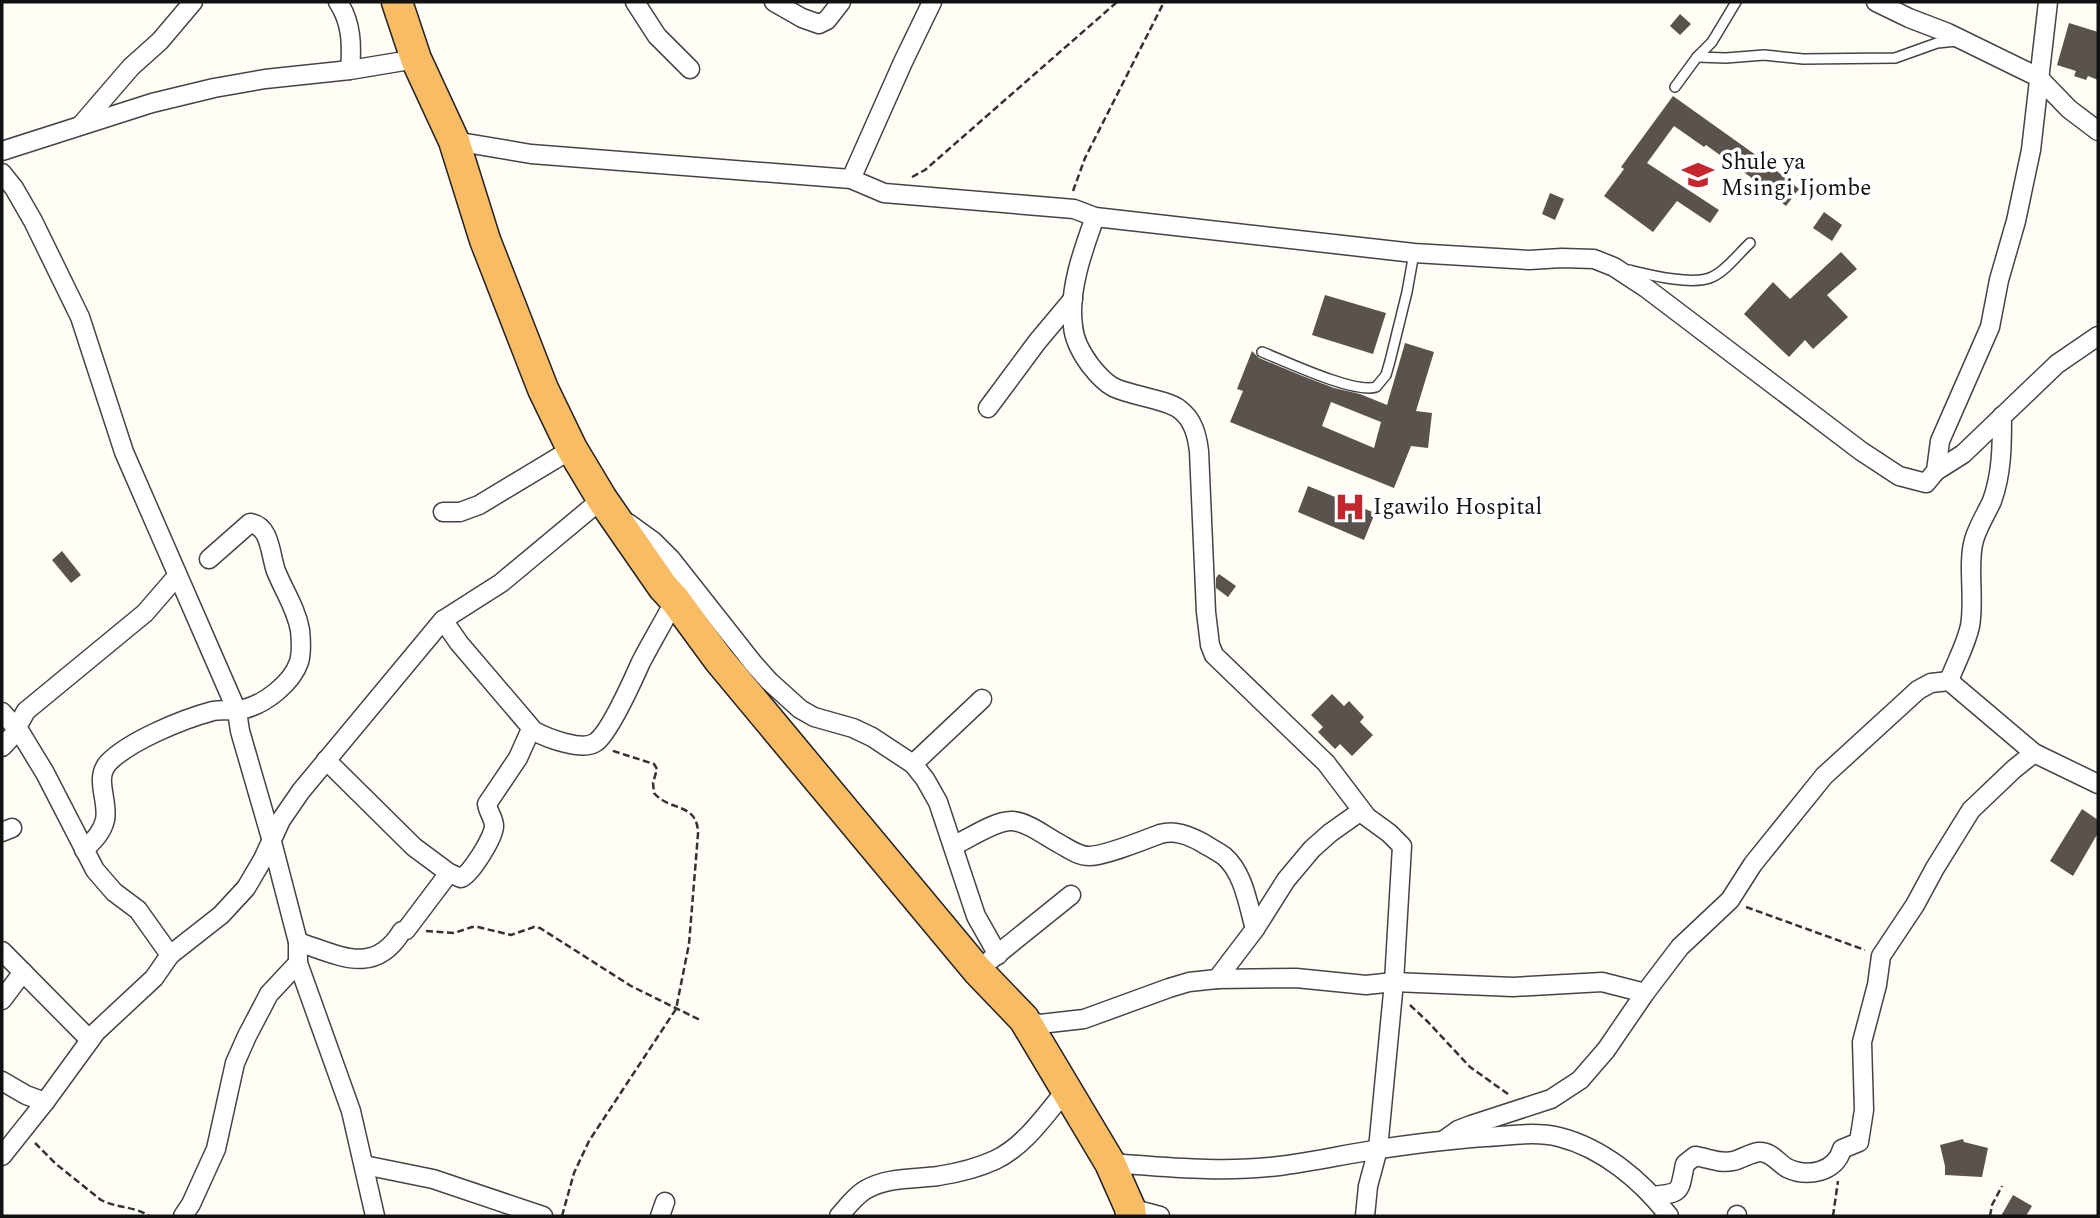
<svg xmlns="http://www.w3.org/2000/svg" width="2100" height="1218" font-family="Spectral,serif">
  <rect width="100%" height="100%" fill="#fffdf5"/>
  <g fill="#5a524d" fill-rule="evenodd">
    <polygon points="1680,14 1691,24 1680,35 1670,26"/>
    <polygon points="2069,23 2098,32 2098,80 2088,76 2086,80 2074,76 2076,71 2057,65"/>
    <polygon points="1673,96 1767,163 1799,189 1786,206 1755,182 1756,181 1706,145 1704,147 1674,126 1647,163 1719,210 1710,223 1677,201 1653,232 1604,196 1624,169 1621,167"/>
    <polygon points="1550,193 1564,199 1555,220 1542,214"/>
    <polygon points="1824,212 1842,225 1832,241 1813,228"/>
    <polygon points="1841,252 1857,269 1827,295 1848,317 1813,349 1805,340 1789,357 1744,314 1773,282 1790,299"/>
    <polygon points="1325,295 1386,313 1373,354 1312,335"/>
    <path d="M1405 343 1434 352 1416 411 1432 413 1428 448 1411 446 1394 488 1230 422 1243 391 1237 389 1252 351 1259 358 1300 375 1334 388 1360 394 1387 405ZM1331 402 1381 422 1374 448 1322 426Z"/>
    <polygon points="1308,486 1375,513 1364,540 1298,512"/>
    <polygon points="62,551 81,575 71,583 52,560"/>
    <polygon points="1219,574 1236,586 1228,597 1216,588 1216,578"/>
    <polygon points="1332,694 1344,706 1349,701 1364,717 1360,722 1373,735 1352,756 1340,744 1335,749 1318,732 1323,727 1311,715"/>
    <polygon points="2082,809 2098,820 2098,833 2073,876 2050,861"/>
    <polygon points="1963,1139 1964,1142 1988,1148 1982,1177 1945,1175 1945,1166 1940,1145"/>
    <polygon points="2013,1195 2032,1206 2026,1216 2001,1216"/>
  </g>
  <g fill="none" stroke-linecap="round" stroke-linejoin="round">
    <defs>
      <g id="service">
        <polyline points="1697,57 1726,58 1764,55 1803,59 1895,58 1937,43 1957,41"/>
        <polyline points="1675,87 1697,57 1712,42 1736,2"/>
        <path d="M1629 270C1650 275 1693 286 1712 277 1726 271 1739 253 1750 243"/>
        <path d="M1262 352C1285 361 1354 394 1376 387L1386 375 1390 361 1407 292 1414 253"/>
      </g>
      <g id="minor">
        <path d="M338 2C352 23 352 46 350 70"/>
        <polyline points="635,2 657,36 690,69"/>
        <polyline points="774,2 802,18 819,24 827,20 841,2"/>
        <polyline points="1876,2 1909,18 1948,33 2038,77 2069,109 2098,131"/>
        <polyline points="81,125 131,67 160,41 193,2"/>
        <polyline points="454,141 531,154 851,179 884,193 1074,209 1095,217 1414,253 1529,260 1562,258 1594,259 1614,267 1646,288 1861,451 1899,476 1926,483 1936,471 1940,441 1990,327 1999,280 2016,221 2031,150 2048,2"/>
        <polyline points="2,151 152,103 214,88 265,79 350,70 416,59"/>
        <polyline points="2,173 14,188 33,221 80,317 124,452 237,711 240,731 271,838 298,942 298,963 351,1111 375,1216"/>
        <polyline points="851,179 903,62 932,2"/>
        <path d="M1095 217C1083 250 1068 291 1073 326 1074 341 1082 354 1090 365 1097 374 1104 382 1113 387 1131 396 1166 399 1179 409 1193 419 1197 435 1199 451L1206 612 1210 645 1214 655 1326 763 1367 817 1389 833 1402 846 1394 982 1378 1149 1368 1186 1365 1216"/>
        <polyline points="988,408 1037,342 1073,299"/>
        <polyline points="1936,471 1963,454 2057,364 2098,336"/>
        <polyline points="443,512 460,512 479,505 572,449"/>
        <polyline points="628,523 653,541 671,559 753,663 769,681 800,709 814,717 853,728 872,737 913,764 925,779 938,802 976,916 998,955"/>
        <path d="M443 620 459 643 534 731C547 738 583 752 596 742 610 732 633 680 641 662 652 641 664 621 675 600"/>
        <path d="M1949 681C1955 664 1966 645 1970 626 1975 599 1967 564 1974 540 1978 526 1986 514 1992 501 2002 473 2002 445 2002 416"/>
        <polyline points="2,712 18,730 2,747"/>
        <path d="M326 760 414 847 449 873 461 878C471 874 494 837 494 826 494 818 488 812 487 804L518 758 531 729"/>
        <polyline points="913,764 982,699"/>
        <polyline points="2,832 12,828"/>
        <path d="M953 846C968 839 996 820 1012 821 1028 822 1045 836 1060 844 1069 849 1078 856 1089 856 1105 856 1144 840 1160 834 1175 830 1188 835 1201 842 1209 847 1217 851 1224 856 1244 873 1248 905 1255 929"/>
        <path d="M84 850C93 841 102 833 105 820 109 801 94 779 108 763 129 741 183 719 213 711 223 709 234 712 244 709 265 704 292 683 299 662 302 652 301 640 300 630 296 608 284 591 276 571 270 555 271 526 250 523L209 559"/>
        <path d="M298 942C339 955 374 977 402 931L406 930 449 873"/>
        <polyline points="2,951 90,1040"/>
        <polyline points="170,955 138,910 114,892 95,870 45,773 17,727 26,711 145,613 177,576"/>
        <polyline points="989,961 1071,895"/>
        <polyline points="1217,979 1255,929 1286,880 1312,849 1330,833 1361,811"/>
        <polyline points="2,1000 23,972"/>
        <polyline points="1024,1019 1040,1024 1084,1019 1169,988 1189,982 1217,979 1296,978 1366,985 1394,982 1513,987 1602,982 1645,993"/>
        <polyline points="2,1081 26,1095 45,1102"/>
        <polyline points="1444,1140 1458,1130 1471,1125 1551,1099 1580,1080 1606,1050 1645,993 1680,947 1730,900 1753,864 1824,776 1918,690 1931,683 1949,681 2034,753 2098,784"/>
        <polyline points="2,1156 45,1102 96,1032 154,978 170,955 221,915 246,888 263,859 281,820 301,791 443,620 501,583 602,499 607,504"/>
        <path d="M1110 1163C1167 1167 1223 1173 1279 1166 1311 1162 1342 1155 1374 1150 1410 1144 1447 1140 1484 1137 1508 1136 1535 1131 1559 1137 1603 1148 1642 1181 1669 1216"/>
        <polyline points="364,1165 433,1179 543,1216"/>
        <path d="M1652 1196C1683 1193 1679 1192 1685 1164L1695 1156C1709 1158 1719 1164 1733 1161 1742 1159 1750 1153 1759 1152 1771 1151 1778 1163 1787 1168 1808 1178 1836 1172 1842 1149L1859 1142 1864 1110 1862 1042 1877 985 1881 956 1915 905 1935 868 1971 810 2014 769 2034 753"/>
        <polyline points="1130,1208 1160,1216"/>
        <polyline points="183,1216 191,1204 216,1149 235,1063 247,1036 269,994 298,963"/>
        <polyline points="660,1216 665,1202"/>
        <path d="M839 1216C847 1207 855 1196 865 1190 887 1177 915 1179 938 1176 957 1173 978 1168 995 1160 1025 1146 1046 1114 1067 1089"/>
        <polyline points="1737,1216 1737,1215"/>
      </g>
      <polyline id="trunk" points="397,2 416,59 454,141 485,240 543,389 572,449 602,499 663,587 675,600 719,660 977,970 1024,1019 1110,1163 1130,1208 1131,1216"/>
    </defs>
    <use href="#service" stroke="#444" stroke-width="12"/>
    <use href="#minor" stroke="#444" stroke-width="21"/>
    <use href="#trunk" stroke="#222" stroke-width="33"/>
    <g stroke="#333" stroke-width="2.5" stroke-dasharray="7 3.5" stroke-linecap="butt">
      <polyline points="912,177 925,170 1117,2"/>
      <polyline points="1073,191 1085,158 1164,2"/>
      <polyline points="1746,907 1865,950"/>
      <polyline points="426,931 454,933 472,927 478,927 511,935 534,927 540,928 631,986 702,1021"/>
      <polyline points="1410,1005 1428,1022 1470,1067 1508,1094"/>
      <path d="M35 1143 56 1164 101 1200C116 1208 134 1206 149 1216"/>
      <path d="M562 1216 574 1173 589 1141 676 1009 689 944 698 834C698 802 670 812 654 793L653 783 657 769 654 764 610 750"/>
      <polyline points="1833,1216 1838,1181"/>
      <polyline points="1990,1216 1992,1205 2002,1186"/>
    </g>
    <use href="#service" stroke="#fff" stroke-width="9"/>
    <use href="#minor" stroke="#fff" stroke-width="18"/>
    <use href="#trunk" stroke="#f7bc64" stroke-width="30"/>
  </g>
  <defs>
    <symbol id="school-bare" viewBox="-9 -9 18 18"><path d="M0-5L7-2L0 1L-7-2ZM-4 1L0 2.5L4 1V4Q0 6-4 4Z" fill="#c4262e" stroke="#fff" stroke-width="2.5" paint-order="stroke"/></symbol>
    <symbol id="hospital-bare" viewBox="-9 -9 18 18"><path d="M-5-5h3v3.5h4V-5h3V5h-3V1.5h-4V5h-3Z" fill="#c4262e" stroke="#fff" stroke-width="2.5" paint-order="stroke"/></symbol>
  </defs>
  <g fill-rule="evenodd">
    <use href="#school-bare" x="1676" y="153" width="44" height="44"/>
    <use href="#hospital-bare" x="1328" y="485" width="44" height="44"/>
  </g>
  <g text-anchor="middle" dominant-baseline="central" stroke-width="7" stroke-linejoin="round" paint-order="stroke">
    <g font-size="23" fill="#111" stroke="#fff" text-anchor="start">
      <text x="1721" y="162">Shule ya<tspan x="1721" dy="26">Msingi Ijombe</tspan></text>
      <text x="1373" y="507">Igawilo Hospital</text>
    </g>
  </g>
  <rect width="2100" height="1218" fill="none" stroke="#111111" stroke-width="7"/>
</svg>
